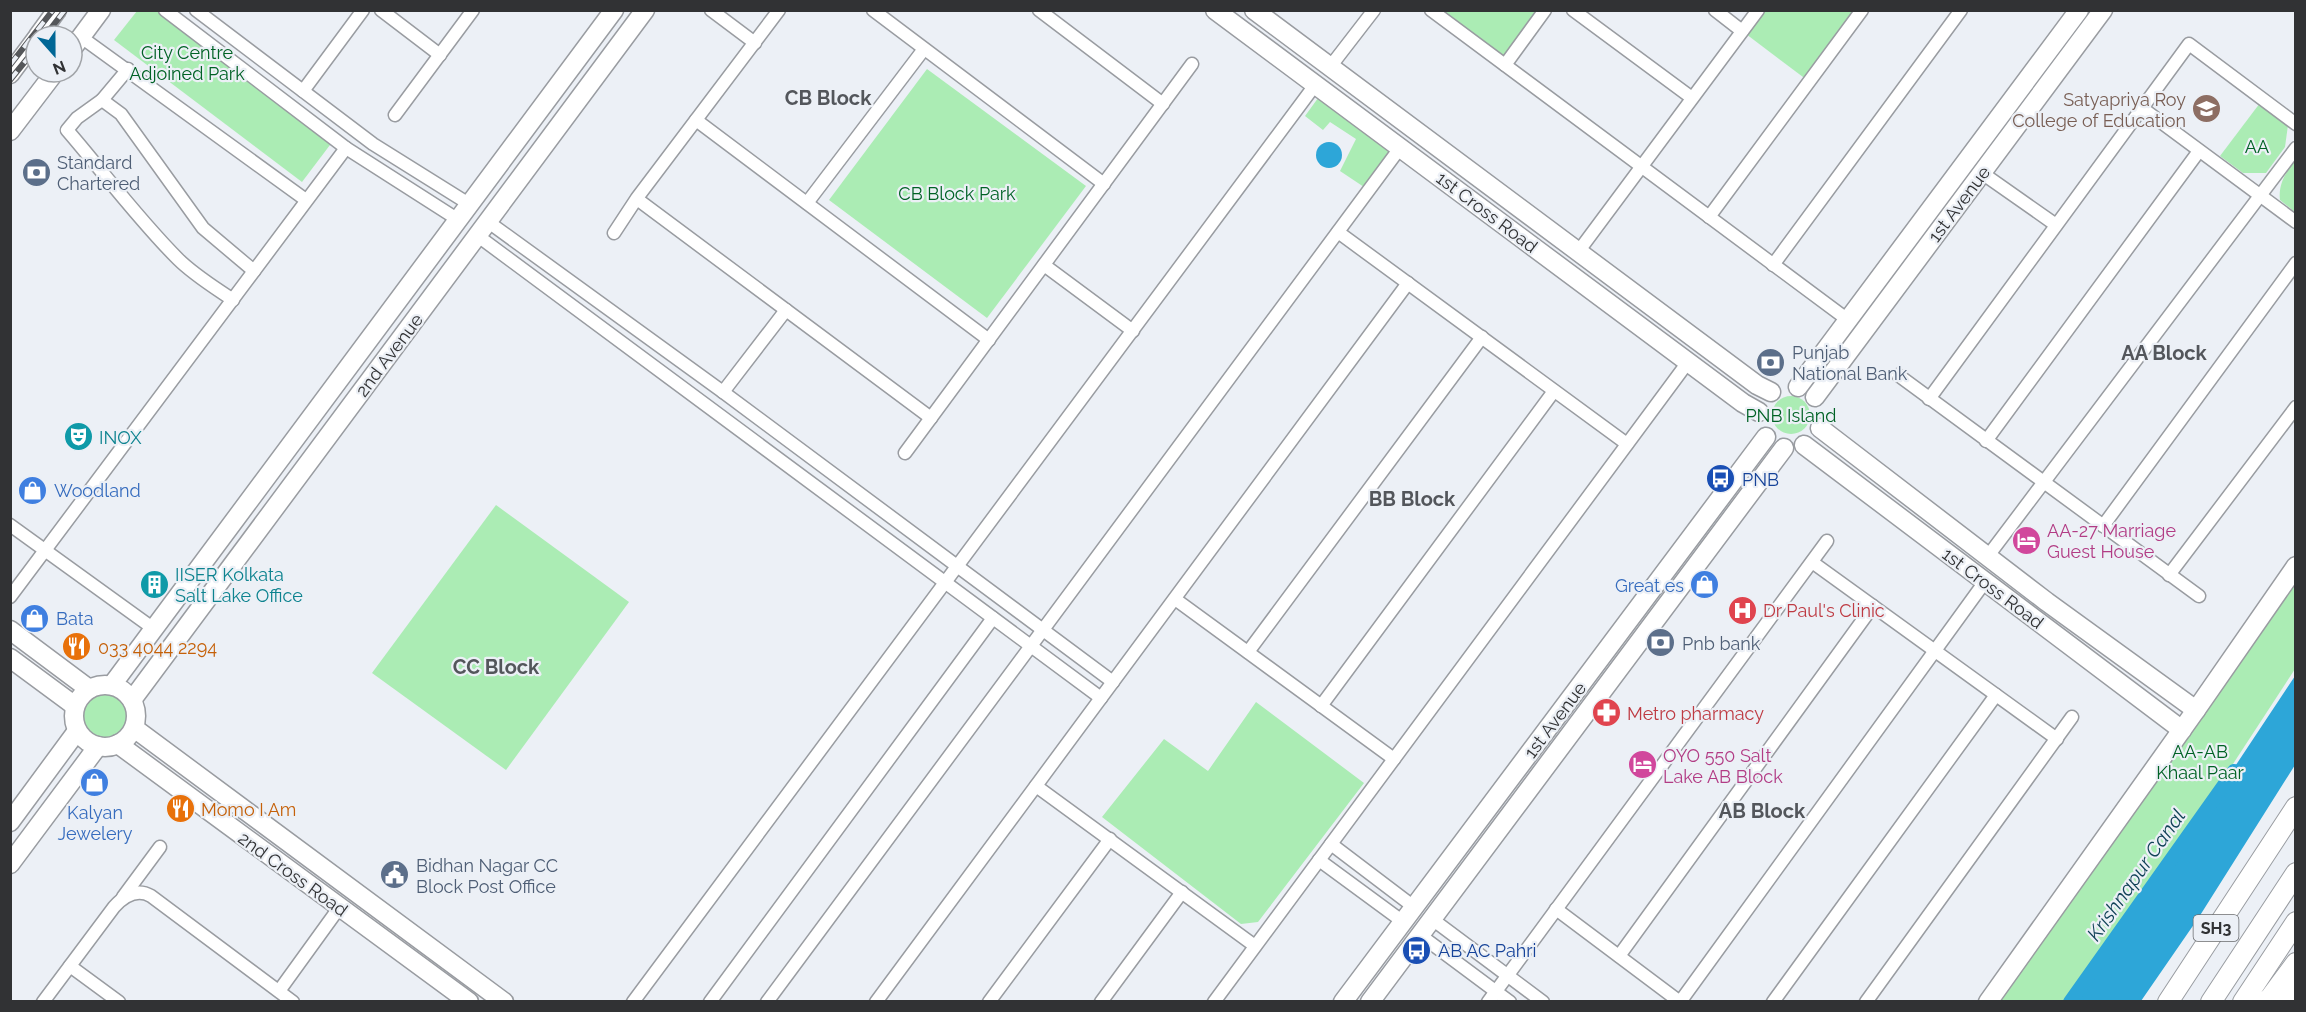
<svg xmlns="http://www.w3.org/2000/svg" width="2306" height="1012" font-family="Raleway,sans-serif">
  <rect width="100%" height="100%" fill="#ecf0f6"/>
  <g fill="#abecb4">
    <polygon points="1853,10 1857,13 1807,80 1746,34 1763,11"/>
    <polygon points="137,11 161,11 333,141 302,182 114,40"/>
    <polygon points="1441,11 1538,11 1503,57"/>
    <polygon points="927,69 1086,186 987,318 829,200"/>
    <polygon points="1321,94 1395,148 1364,187 1340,171 1356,139 1330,122 1323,130 1305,116"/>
    <polygon points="2260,103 2288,125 2285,147 2266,173 2243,173 2220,156"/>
    <path d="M2295 160V212L2280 200C2278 184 2286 172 2295 160Z"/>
    <circle cx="1791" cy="415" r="19"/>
    <polygon points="496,505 629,602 506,770 372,673"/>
    <polygon points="2295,573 2295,669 2231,767 2068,1001 2000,1002"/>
    <circle cx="105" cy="716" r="24"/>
    <polygon points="1256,702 1364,783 1258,922 1241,924 1102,817 1164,739 1208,771"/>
  </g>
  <g fill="#2da6d8">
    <circle cx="1329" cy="155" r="13"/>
    <polygon points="2295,676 2295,765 2199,917 2141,1001 2073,1001 2143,905"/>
  </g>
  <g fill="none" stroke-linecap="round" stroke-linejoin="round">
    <polyline stroke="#2da6d8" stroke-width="14" points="2070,1002 2234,771"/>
    <defs>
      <g id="street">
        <polyline points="165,10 346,148 457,219"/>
        <polyline points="196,10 373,144 469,204"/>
        <polyline points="381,10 440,55"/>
        <polyline points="711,10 755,43"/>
        <polyline points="873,10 1104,184"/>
        <polyline points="1039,10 1163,104"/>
        <polyline points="1431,10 1848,320"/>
        <polyline points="1573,10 1692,98"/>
        <polyline points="1715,10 1742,31"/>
        <polyline points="81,37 306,200"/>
        <polyline points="1505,65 1545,10"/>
        <polyline points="1330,67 1374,10"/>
        <polyline points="303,91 363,10"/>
        <polyline points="102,100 128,69"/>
        <polyline points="2142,108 2296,222"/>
        <polyline points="395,115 473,10"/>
        <polyline points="696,120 989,340"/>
        <polyline points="1982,173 2056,225"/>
        <polyline points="637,199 931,418"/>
        <polyline points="807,203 924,49"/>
        <polyline points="1709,217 1862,10"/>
        <polyline points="487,221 723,392 1113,682"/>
        <polyline points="1338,232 1627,444"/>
        <polyline points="614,233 637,198 779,10"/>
        <polyline points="478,236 1101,698"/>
        <polyline points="1578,252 1758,10"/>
        <polyline points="1044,265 1133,331"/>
        <polyline points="1773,265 1961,10"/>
        <path d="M233 300C214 287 194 275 178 259 138 219 104 173 67 130L77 118 102 100 121 114 203 228 254 271"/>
        <polyline points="1898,375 2199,596"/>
        <polyline points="723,392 786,310"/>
        <polyline points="1929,399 2189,44 2296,124"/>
        <polyline points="1986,441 2199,151"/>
        <polyline points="905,453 1192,64"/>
        <polyline points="10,525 154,629"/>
        <polyline points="2103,526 2296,263"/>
        <polyline points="1988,556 2296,148"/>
        <polyline points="1812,562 2057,739"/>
        <polyline points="2169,575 2296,407"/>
        <polyline points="10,597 346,148"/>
        <polyline points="1175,599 1394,759"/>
        <polyline points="1248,652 1482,337"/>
        <polyline points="1321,706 1554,391"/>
        <polyline points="1036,786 1255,946"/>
        <polyline points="1331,844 1414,907"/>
        <polyline points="1319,860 1402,921"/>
        <polyline points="123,897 160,847"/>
        <polyline points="1556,909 1680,1002 1984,583"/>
        <polyline points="1432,919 1543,1002"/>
        <polyline points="1420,935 1510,1002"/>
        <polyline points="1619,956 1873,606"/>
        <polyline points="70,966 119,1002"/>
        <polyline points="279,991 339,908"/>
        <path d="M43 1002 114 907C124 896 137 888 151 896L293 1002"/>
        <polyline points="633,1002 1315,85"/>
        <polyline points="710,1002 993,618"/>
        <polyline points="767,1002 1400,148"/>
        <polyline points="876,1002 1408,283"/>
        <polyline points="989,1002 1110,839"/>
        <polyline points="1101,1002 1182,892"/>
        <polyline points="1214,1002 1688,362"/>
        <polyline points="1488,1002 1827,541"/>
        <polyline points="1773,1002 1996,695"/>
        <polyline points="1866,1002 2072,717"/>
      </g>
      <g id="secondary">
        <polyline points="1215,10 1743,403 1759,412"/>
        <polyline points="1254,10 1757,385 1771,392"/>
        <polyline points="38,36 57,10"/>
        <polyline points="72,49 101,10"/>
        <polyline points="10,74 36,39"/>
        <polyline points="10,131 55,72"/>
        <polyline points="1798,387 2079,10"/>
        <polyline points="1815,397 2103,10"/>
        <polyline points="1820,428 2047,602 2196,710"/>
        <polyline points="1804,445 2182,730"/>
        <polyline points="10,630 89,689"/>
        <polyline points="10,658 75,706"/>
        <circle cx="105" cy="716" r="31"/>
        <polyline points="112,685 614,10"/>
        <polyline points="132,700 645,10"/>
        <polyline points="134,728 504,1002"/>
        <polyline points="118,744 469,1002"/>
        <polyline points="10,822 77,731"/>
        <polyline points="10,864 98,746"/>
        <polyline points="1343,1002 1766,437"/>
        <polyline points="1370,1002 1784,448"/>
        <polyline points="1988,1002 2196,710 2296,566"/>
        <polyline points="2283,1002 2296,985"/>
      </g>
      <g id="primary">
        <polyline points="2168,1002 2296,807"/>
        <polyline points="2211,1002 2296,873"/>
        <polyline points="2243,1002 2296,922"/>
        <polyline points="2264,1002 2270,998 2296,963"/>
      </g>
    </defs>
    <use href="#street" stroke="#999ca1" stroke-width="15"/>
    <use href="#secondary" stroke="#999ca1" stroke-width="21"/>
    <use href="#primary" stroke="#999ca1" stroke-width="22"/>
    <use href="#street" stroke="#fff" stroke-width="12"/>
    <use href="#secondary" stroke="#fff" stroke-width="18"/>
    <use href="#primary" stroke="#fff" stroke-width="20"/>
    <defs>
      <g id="rail">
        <polyline points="45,36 65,10"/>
        <polyline points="10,65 53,10"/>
        <polyline points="10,80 36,48"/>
      </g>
    </defs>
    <use href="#rail" stroke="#55575a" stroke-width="6"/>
    <use href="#rail" stroke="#ecf0f6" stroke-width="4" stroke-dasharray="11" stroke-linecap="butt"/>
  </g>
  <defs>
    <symbol id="university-disc" viewBox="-11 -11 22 22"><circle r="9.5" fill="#8d6e63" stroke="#ecf0f6"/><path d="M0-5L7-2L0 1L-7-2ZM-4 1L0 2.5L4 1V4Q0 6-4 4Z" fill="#fff"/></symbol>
    <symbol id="bank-disc" viewBox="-11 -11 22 22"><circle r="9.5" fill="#5c6f8a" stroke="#ecf0f6"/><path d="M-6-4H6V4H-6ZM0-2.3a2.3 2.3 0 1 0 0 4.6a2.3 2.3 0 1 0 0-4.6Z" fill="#fff"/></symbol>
    <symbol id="theatre-disc" viewBox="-11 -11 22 22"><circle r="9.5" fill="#0f9aa8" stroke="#ecf0f6"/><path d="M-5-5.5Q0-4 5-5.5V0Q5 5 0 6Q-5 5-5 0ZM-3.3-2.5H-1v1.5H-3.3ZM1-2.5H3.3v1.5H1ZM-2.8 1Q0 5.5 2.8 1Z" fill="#fff"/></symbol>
    <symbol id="bus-disc" viewBox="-11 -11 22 22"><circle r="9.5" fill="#1a4fb4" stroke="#ecf0f6"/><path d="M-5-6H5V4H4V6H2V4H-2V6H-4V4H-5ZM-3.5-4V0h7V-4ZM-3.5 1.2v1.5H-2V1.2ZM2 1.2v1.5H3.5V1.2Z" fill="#fff"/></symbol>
    <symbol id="shop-disc" viewBox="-11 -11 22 22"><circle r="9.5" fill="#3f7fe0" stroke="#ecf0f6"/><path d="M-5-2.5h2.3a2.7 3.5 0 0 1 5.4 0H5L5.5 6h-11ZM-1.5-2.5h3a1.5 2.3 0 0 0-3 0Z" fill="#fff"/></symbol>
    <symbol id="hotel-disc" viewBox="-11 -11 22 22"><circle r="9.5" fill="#d1479c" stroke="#ecf0f6"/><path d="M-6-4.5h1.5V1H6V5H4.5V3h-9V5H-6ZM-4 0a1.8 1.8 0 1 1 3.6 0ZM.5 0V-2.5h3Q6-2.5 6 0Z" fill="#fff"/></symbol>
    <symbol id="building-disc" viewBox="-11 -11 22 22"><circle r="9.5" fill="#0f9aa8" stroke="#ecf0f6"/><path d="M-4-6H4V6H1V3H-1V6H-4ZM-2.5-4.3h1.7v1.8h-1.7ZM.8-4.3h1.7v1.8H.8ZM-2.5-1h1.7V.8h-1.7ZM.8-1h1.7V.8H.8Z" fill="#fff"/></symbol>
    <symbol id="hospital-disc" viewBox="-11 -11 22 22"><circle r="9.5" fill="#e0444e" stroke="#ecf0f6"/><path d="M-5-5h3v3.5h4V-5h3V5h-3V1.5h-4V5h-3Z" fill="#fff"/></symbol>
    <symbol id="restaurant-disc" viewBox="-11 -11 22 22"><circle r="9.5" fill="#e8710a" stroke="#ecf0f6"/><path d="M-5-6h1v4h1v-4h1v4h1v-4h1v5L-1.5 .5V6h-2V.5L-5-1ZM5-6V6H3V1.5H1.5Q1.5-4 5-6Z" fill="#fff"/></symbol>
    <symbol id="pharmacy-disc" viewBox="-11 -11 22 22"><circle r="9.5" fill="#e0444e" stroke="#ecf0f6"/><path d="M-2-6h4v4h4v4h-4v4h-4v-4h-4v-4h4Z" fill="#fff"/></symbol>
    <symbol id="civic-disc" viewBox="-11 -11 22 22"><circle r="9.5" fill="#5c6f8a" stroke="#ecf0f6"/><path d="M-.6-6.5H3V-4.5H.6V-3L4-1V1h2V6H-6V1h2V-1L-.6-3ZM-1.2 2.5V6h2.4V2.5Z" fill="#fff"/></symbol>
  </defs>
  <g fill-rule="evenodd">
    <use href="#university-disc" x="2190" y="92" width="33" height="33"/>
    <use href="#bank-disc" x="20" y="156" width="33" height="33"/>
    <use href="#bank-disc" x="1754" y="346" width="33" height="33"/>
    <use href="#theatre-disc" x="62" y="420" width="33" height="33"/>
    <use href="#bus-disc" x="1704" y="462" width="33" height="33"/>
    <use href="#shop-disc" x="16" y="474" width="33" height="33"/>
    <use href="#hotel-disc" x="2010" y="524" width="33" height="33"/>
    <use href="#building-disc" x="138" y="568" width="33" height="33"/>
    <use href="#shop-disc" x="1688" y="568" width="33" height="33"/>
    <use href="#hospital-disc" x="1726" y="594" width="33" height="33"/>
    <use href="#shop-disc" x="18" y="602" width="33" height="33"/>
    <use href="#bank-disc" x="1644" y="626" width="33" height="33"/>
    <use href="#restaurant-disc" x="60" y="630" width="33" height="33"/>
    <use href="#pharmacy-disc" x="1590" y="696" width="33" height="33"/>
    <use href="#hotel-disc" x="1626" y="748" width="33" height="33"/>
    <use href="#shop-disc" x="78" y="766" width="33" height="33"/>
    <use href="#restaurant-disc" x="164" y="792" width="33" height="33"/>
    <use href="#civic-disc" x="378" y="858" width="33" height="33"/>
    <use href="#bus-disc" x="1400" y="934" width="33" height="33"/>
  </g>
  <g text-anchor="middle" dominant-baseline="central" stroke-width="4.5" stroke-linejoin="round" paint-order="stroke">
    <rect fill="#ecf0f6" stroke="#696b6e" stroke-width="1.5" x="2193.5" y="915" width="45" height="26" rx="4.5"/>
    <g font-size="16" font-weight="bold" fill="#313234">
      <text x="2216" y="928">SH3</text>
    </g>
    <g font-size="18" fill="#006225" stroke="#ecf0f6">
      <text x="187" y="52">City Centre<tspan x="187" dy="21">Adjoined Park</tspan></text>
      <text x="2257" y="146">AA</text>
      <text x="957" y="193">CB Block Park</text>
      <text x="1791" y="415">PNB Island</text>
      <text x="2200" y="751">AA-AB<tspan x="2200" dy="21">Khaal Paar</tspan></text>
    </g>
    <g font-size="18" fill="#785e54" stroke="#ecf0f6" text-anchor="end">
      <text x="2186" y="99">Satyapriya Roy<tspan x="2186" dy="21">College of Education</tspan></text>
    </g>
    <g font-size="18" fill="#4e5e75" stroke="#ecf0f6" text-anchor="start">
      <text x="57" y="162">Standard<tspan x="57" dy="21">Chartered</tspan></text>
      <text x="1792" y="352">Punjab<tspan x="1792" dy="21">National Bank</tspan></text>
      <text x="1682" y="643">Pnb bank</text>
      <text x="416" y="865">Bidhan Nagar CC<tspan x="416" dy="21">Block Post Office</tspan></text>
    </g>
    <g font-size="18" fill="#313234" stroke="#ecf0f6">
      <text transform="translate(1959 204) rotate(-53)">1st Avenue</text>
      <text transform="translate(1487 212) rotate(37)">1st Cross Road</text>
      <text transform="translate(389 355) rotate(-53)">2nd Avenue</text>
      <text transform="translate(1993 588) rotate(37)">1st Cross Road</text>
      <text transform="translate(1555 720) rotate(-53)">1st Avenue</text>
      <text transform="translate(293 874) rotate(36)">2nd Cross Road</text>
    </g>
    <g font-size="18" fill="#0d838f" stroke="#ecf0f6" text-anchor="start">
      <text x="99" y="437">INOX</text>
      <text x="175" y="574">IISER Kolkata<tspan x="175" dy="21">Salt Lake Office</tspan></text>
    </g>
    <g font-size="18" fill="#164399" stroke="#ecf0f6" text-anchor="start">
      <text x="1742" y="479">PNB</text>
      <text x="1438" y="950">AB AC Pahri</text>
    </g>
    <g font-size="18" fill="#366cbe" stroke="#ecf0f6" text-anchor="start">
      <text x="54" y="490">Woodland</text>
      <text x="1684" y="585" text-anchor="end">Great es</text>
      <text x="56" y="618">Bata</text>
      <text x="95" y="812" text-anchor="middle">Kalyan<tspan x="95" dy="21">Jewelery</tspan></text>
    </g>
    <g font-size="18" fill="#b23c85" stroke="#ecf0f6" text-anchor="start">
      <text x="2047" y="530">AA-27 Marriage<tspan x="2047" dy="21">Guest House</tspan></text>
      <text x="1663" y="755">OYO 550 Salt<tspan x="1663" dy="21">Lake AB Block</tspan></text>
    </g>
    <g font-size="18" fill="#be3a42" stroke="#ecf0f6" text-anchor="start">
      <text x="1763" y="610">Dr Paul's Clinic</text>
      <text x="1627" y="713">Metro pharmacy</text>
    </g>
    <g font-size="18" fill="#c56008" stroke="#ecf0f6" text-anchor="start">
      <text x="98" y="647">033 4044 2294</text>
      <text x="201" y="809">Momo I Am</text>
    </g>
    <g font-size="20" font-weight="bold" fill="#53565b" stroke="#ecf0f6">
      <text x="828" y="98">CB Block</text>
      <text x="2164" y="353">AA Block</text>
      <text x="1412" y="499">BB Block</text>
      <text x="496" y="667">CC Block</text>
      <text x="1762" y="811">AB Block</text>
    </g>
    <g font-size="20" font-style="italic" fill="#114257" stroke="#ecf0f6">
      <text transform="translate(2136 875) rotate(-55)">Krishnapur Canal</text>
    </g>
  </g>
  <rect width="2306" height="1012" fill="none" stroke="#313234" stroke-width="24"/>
  <g transform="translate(54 54) rotate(159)"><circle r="28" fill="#ecf0f6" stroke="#a1a4a8" stroke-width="1.5"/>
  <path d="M0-4.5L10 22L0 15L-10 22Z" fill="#016796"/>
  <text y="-9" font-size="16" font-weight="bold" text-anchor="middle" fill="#313234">N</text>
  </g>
</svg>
